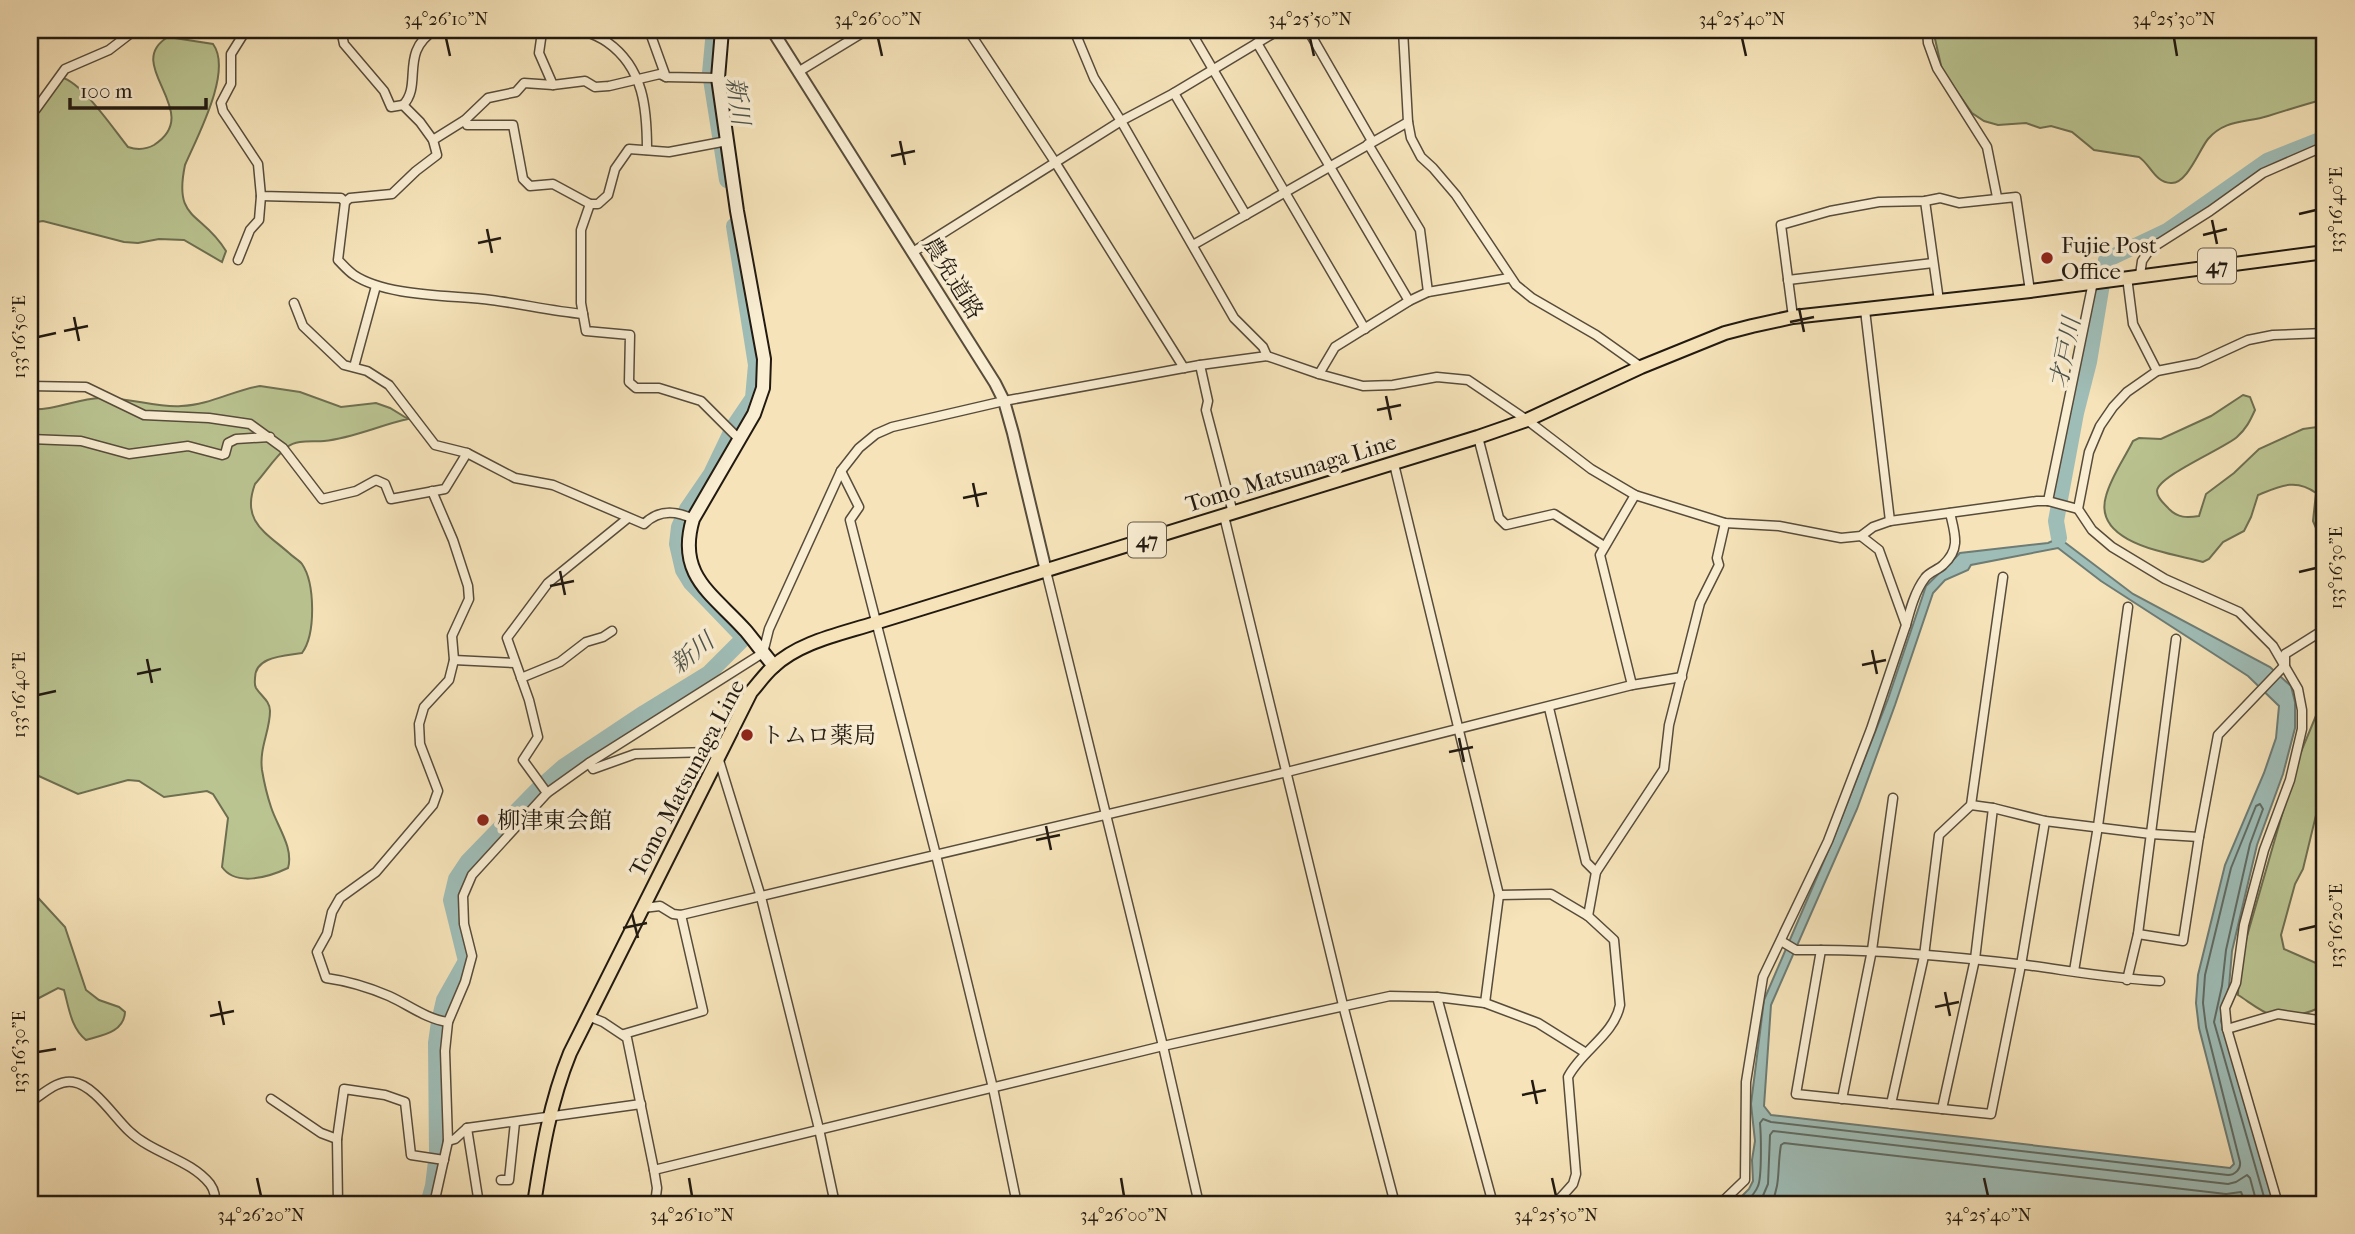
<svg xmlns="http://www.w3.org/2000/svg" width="2355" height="1234" font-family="'IM FELL French Canon','Noto Serif JP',serif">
  <rect width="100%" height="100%" fill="#f6e3b9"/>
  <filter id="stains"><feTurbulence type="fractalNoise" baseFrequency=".00286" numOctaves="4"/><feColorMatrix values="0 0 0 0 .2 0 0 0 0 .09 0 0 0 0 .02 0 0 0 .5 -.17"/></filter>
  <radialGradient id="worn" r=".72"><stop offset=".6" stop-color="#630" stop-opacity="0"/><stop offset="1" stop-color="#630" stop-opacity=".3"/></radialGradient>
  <g fill="#bac491" stroke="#6e6f51" stroke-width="2">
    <path d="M1933 30H2325V99C2306 104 2287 110 2268 116 2246 123 2225 119 2208 139 2199 150 2187 184 2171 183 2155 183 2150 164 2139 157L2094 150 2072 132 2051 126 2040 128 2026 123 1998 125 1984 121 1972 113 1942 70Z"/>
    <path d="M168 37 213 44C233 71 197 137 185 165 173 222 202 211 226 251L222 262 184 240 159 239 138 243 124 242 43 221 30 223V113L58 77C79 77 114 130 128 147 137 150 145 150 154 145 206 112 121 65 168 37Z"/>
    <path d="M260 386 300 392 341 407 376 403 390 408 408 419C380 425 353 438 324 441 313 442 297 439 287 447 275 457 265 473 255 484 241 521 265 532 289 553 293 557 299 560 302 564 315 583 316 634 302 653 285 656 255 656 255 678 255 682 254 684 256 688 261 696 270 701 270 711 270 731 259 748 262 770 264 782 267 795 271 807 277 826 294 848 288 868 269 877 236 887 222 867L228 818 213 794 207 791 164 797 139 781 128 780 78 794 30 772V409C53 411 77 399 100 398 128 397 157 408 181 406 210 405 234 390 260 386Z"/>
    <path d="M2243 395 2250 397 2255 410C2250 421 2246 429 2237 437 2223 449 2158 476 2157 491 2157 499 2165 504 2169 509 2178 518 2187 518 2199 516L2206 494 2234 473 2259 449 2303 429 2317 427 2325 430V538L2319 535 2313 521 2316 493C2296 478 2280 486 2258 495L2251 517 2244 531 2223 542 2209 559 2203 562C2171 553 2092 544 2106 496 2111 477 2124 459 2133 441L2139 438 2161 439 2211 416Z"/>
    <path d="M2325 694V732L2319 743 2318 751 2324 774V782L2303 869 2295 884 2281 935 2284 949 2325 967V1005C2310 1013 2289 1019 2272 1015 2261 1012 2248 1001 2238 995L2239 964 2298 759Z"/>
    <path d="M30 889 65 927 86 990 99 1000 119 1007 125 1012C124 1032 103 1035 86 1040 71 1028 69 1008 64 990L58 988 39 998 30 993Z"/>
  </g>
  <path fill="#9fbdb7" stroke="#6d7c75" stroke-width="2" fill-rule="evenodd" d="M2059 538 2133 594 2270 667 2291 686 2295 702V728L2283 774 2257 845 2232 951 2229 987 2221 1021 2274 1204H1734L1749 1189 1753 1181 1752 1160 1755 1141 1751 1104 1764 1000 1832 842 1888 699 1926 586 1960 553 2048 543ZM2058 548 2101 581 2248 676 2279 706 2276 738 2264 773 2225 865 2198 975 2196 1003 2199 1028 2234 1164 2230 1168 1771 1115 1764 1106 1771 1005 1857 809 1895 705 1933 593 1945 580 1968 570 1971 565Z"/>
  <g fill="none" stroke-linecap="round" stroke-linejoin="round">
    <g stroke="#606c64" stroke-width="2">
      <path d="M1744 1204C1749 1199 1755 1194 1758 1186 1762 1177 1761 1134 1760 1123L1763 1119 1771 1122 2228 1175C2235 1175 2241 1169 2240 1162L2206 1027 2203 1003 2205 975 2231 868 2256 806 2260 804 2263 809 2250 844 2226 950 2222 986 2214 1022 2266 1204"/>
      <polyline points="1756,1204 1762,1198 1768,1184 1770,1135 1773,1131 2228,1184 2236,1182 2247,1175 2250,1178 2257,1204"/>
      <path d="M1771 1204C1781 1185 1777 1166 1781 1145L1784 1143 2226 1194 2241 1192 2246 1204"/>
    </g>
    <g stroke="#9fbdb7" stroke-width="16">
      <polyline points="714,30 710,73 727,180"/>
      <polyline points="2059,538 2056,521 2076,413 2089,362 2106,260 2167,231 2267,161 2325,138"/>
      <polyline points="428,1204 433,1186 437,1153 436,1043 439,1022 444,1000 466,961 451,900 456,879 468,861 537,790 563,767 644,713 709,673 744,638 691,583 683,570 677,544 679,527 687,509 711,474 734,426 753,398 756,365 734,226"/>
    </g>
    <defs>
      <g id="minor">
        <path d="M246 30 231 54V84L221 103 223 111 258 164 261 196 341 198 345 202 338 260C343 265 348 271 354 275 387 297 452 295 491 300 522 304 552 311 583 314"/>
        <polyline points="341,30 344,44 384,91 391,107 403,105 420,122 433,140"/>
        <polyline points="540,30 542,32 539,53 553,85"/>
        <path d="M582 30C590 33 600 37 607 42 644 68 647 109 647 150"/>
        <polyline points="649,30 666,77 718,78"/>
        <polyline points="968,30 1055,162 1184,368"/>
        <polyline points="1074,30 1094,78 1121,121 1234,318 1263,347 1267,356"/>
        <polyline points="1194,30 1194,37 1365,329"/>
        <polyline points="1308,30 1372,141"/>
        <polyline points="1403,30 1408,122 1411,138 1421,157 1433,168 1456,195 1516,285 1532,298 1596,335 1641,367"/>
        <polyline points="1927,30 1928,43 1937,68 1987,147 1997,197"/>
        <polyline points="1257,43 1409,301"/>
        <polyline points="798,72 867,30"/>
        <polyline points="1174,93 1246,215"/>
        <path d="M403 105C423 85 399 52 435 30"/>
        <polyline points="30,112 36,109 65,69 109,50 135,30"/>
        <polyline points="465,120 467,125 513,125 523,179 530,186 553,184 590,204 581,230 581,303 586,331 630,335 629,382 636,388 659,388 701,401 739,439"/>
        <polyline points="1368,144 1420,230 1428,292"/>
        <polyline points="1925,201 1939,301"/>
        <polyline points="345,202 350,198 392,194 416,171 437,155 433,140 465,120 488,98 516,92 524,83 553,85 585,81 595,87 609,86 660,74 666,77"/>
        <polyline points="590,204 598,204 608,195 615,169 629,149 669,152 727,141"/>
        <polyline points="1193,245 1408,122"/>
        <polyline points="913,252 1121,121 1174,93 1279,30"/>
        <polyline points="238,260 250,230 259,220 261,196"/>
        <polyline points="2140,275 2142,261 2150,249 2210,211 2263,173 2325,146"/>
        <polyline points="2127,277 2133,324 2157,371"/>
        <polyline points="1788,280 1933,263"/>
        <path d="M294 303 303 326 344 365 367 371 389 385 435 445 467 453 515 478 553 485 644 524C658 510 675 510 693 519"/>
        <polyline points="1865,310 1890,521"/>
        <polyline points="1793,317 1781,225 1830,211 1879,202 1925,201 1940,198 1959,203 2016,197 2030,291"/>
        <polyline points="1200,365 1208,401 1206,410 1233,513"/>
        <polyline points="354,367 376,286"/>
        <polyline points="1319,374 1335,347 1409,301 1428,292 1509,278"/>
        <polyline points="30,386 86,387 144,415 209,418 250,424 283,448 322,499 356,491 376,480 385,484 391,499 445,489 467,453"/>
        <polyline points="1478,437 1499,518 1506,525 1554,514 1604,546"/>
        <polyline points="30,439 81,441 129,454 188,446 222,455 225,454 228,443 236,439 270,437"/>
        <polyline points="1394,464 1499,895 1485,1003"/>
        <polyline points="841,471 859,507 850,520 936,855 993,1088 1017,1204"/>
        <path d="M432 491 453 540 468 586 469 599 452 636 454 660 449 680 424 707 419 724 420 744 438 791 433 805 376 872 340 898 332 912 327 934 317 952 326 978C348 981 368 987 389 996 409 1005 426 1019 448 1022"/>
        <polyline points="2048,501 2093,282"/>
        <polyline points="1224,516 1343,1005 1395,1204"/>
        <polyline points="1046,571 1163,1046 1199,1204"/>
        <path d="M1906 625C1910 610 1915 591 1925 578 1929 572 1938 570 1943 565 1961 549 1955 534 1950 513"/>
        <polyline points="454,660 515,663"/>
        <polyline points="521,678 560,662 586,642 603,637 612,631"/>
        <polyline points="1632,685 1600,555 1635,495"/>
        <polyline points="1549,708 1586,862 1596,872"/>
        <polyline points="589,763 593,769 635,754 711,752 718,757 761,897 819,1129 835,1204"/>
        <polyline points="547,793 523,760 538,737 529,700 507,638 548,583 628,518"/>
        <polyline points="1971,805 1993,808 2045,821 2151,834 2199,837"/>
        <path d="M1499 895 1551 894 1588 916 1614 940 1620 1005C1614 1035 1581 1051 1568 1077L1576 1174 1573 1184 1555 1204"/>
        <polyline points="643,908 660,906 673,914 681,915 1287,772 1632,685 1682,677"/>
        <polyline points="1588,916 1596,872 1664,769 1669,725 1700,603 1719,565 1717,558 1725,523"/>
        <polyline points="2138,934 2183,941 2199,837 2218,735 2285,665 2285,654 2325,629"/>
        <polyline points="1781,941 1796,950 1821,950 1796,1094 1991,1114 2021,965 2045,821"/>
        <path d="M1821 950C1889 950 1958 957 2026 965 2071 971 2115 979 2160 981"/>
        <polyline points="2074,971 2098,826 2128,607"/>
        <polyline points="2127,980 2138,934 2176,639"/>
        <polyline points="1437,997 1493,1204"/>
        <polyline points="588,1016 603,1022 627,1038 654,1170 657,1188 655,1204"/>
        <polyline points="2227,1029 2278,1014 2325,1021"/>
        <polyline points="624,1034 703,1011 681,915"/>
        <polyline points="271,1099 321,1133 337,1139"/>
        <polyline points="1842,1099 1872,950 1893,798"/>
        <path d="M30 1102C42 1095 58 1079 73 1082 94 1085 114 1117 129 1131 153 1154 190 1159 210 1184 215 1191 215 1196 215 1204"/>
        <polyline points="1891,1104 1924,956 1939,835 1971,805 2003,577"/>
        <polyline points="1942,1109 1975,959 1993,808"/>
        <polyline points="467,1128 479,1204"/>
        <polyline points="448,1141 455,1139 467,1128 641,1104"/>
        <polyline points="654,1170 1163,1046 1390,996 1437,997 1485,1003 1538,1023 1586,1053"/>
        <polyline points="501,1180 509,1180 515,1122"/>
        <polyline points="338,1204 337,1139 344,1089 385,1095 405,1102 411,1155 444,1160"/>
        <polyline points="434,1204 448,1141 445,1051 448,1022 465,982 472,956 464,924 463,896 472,875 547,793 589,763 763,653 769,629 841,471 859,448 876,434 892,427 1004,401 1200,365 1267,356 1319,374 1363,386 1393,385 1437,377 1468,380 1527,420 1591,469 1635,495 1725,523 1779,526 1841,538 1861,536 1873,527 1890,521 2037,501 2048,501 2078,509"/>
        <polyline points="1720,1204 1745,1180 1746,1082 1763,977 1828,841 1871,729 1906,625 1879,550 1861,536"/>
        <polyline points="2278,1204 2227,1029 2225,1008 2236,983 2244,925 2264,850 2290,780 2302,729 2302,710 2298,689 2273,646 2239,612 2165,579 2112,547 2092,530 2078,509 2089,452 2100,426 2113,407 2127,392 2157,371 2198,363 2248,340 2273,335 2325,333"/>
      </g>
      <polyline id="tertiary" points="772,30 995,383 1004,401 1013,433 1046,571"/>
      <path id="secondary" d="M722 30 718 78 737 211 764 359 763 388 754 414 693 519C676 576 713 594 746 631 755 642 764 654 774 666"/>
      <path id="primary" d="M534 1204C542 1152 550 1102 570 1053L751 692C758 684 765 674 773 667 799 642 841 634 875 623L1478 437 1527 420 1641 367 1725 333 1752 326 1793 317 2030 291 2325 252"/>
    </defs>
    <use href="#minor" stroke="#574c3b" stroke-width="11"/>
    <use href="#tertiary" stroke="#574c3b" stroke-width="14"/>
    <use href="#secondary" stroke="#221a11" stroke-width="16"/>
    <use href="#primary" stroke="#221a11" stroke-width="16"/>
    <use href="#minor" stroke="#f9edd2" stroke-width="8"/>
    <use href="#tertiary" stroke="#f9edd2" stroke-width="10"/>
    <use href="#secondary" stroke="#f9edd2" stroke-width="12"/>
    <use href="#primary" stroke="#f6e3b9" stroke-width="12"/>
  </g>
  <path fill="none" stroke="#221a11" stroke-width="2.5" d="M446 38 450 56M878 38 882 56M1310 38 1314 56M1742 38 1746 56M2174 38 2177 56M900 141 905 165M891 156 915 151M2299 214 2316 210M2212 220 2217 244M487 229 492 253M2203 235 2227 229M478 243 501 238M1799 308 1804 332M74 317 79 341M1790 322 1814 317M64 331 88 326M38 337 56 333M1386 396 1391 420M1377 410 1401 405M973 483 978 507M963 498 987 493M560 571 565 595M2299 572 2316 568M550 586 574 581M1872 650 1877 674M147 659 152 683M1862 665 1886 660M137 674 161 669M38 695 56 691M1459 738 1464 762M1449 752 1473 747M1046 826 1051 850M1036 840 1060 835M632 914 638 938M623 928 647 923M2299 930 2316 926M1945 992 1950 1016M219 1001 224 1025M1935 1007 1959 1002M210 1016 234 1011M38 1052 56 1049M1532 1080 1537 1104M1522 1095 1546 1090M257 1178 261 1196M689 1178 692 1196M1121 1178 1124 1196M1552 1178 1556 1196M1984 1178 1988 1196"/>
  <g fill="#8f2418" stroke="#f9edd2" stroke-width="2.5">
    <circle cx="2047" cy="258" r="7"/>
    <circle cx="747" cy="735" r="7"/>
    <circle cx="483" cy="820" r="7"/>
  </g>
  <g text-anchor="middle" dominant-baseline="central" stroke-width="7" stroke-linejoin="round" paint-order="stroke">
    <g fill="#f9edd2" stroke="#62594b" stroke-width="2">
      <rect x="2198" y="248.5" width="38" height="35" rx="5"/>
      <rect x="1128" y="522.5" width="38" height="35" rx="5"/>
    </g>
    <g font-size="21" font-weight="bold" fill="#221a11">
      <text x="2217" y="266">47</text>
      <text x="1147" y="540">47</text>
    </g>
    <g font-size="23" fill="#221a11" stroke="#f9edd2" text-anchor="start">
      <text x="2061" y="245">Fujie Post<tspan x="2061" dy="26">Office</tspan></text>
      <text x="761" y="735">トムロ薬局</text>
      <text x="497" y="820">柳津東会館</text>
    </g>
    <g font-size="23" fill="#221a11" stroke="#f9edd2">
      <text transform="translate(953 278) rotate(58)">農免道路</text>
      <text transform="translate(1291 473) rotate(-17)">Tomo Matsunaga Line</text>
      <text transform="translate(687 778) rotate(-62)">Tomo Matsunaga Line</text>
    </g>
    <g font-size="24" font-style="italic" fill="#4e534b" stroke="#f9edd2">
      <text transform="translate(738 101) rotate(82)">新川</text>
      <text transform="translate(2065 353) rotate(-79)">才戸川</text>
      <text transform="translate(692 653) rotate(-39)">新川</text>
    </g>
  </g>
  <rect width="2355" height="1234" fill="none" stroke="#f6e3b9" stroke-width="77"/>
  <path d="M70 98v10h136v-10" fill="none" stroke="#221a11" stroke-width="3.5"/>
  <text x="80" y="98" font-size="21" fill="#221a11" stroke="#f9edd2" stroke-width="5" paint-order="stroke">100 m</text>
  <rect x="38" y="38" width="2278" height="1158" fill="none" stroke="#221a11" stroke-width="2.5"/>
  <g font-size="18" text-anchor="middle" fill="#221a11">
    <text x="446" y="25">34°26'10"N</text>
    <text x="878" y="25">34°26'00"N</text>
    <text x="1310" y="25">34°25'50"N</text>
    <text x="1742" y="25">34°25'40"N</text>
    <text x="2174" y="25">34°25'30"N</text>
    <text transform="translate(2336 210) rotate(-90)" y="6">133°16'40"E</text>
    <text transform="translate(19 337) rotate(-90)" y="6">133°16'50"E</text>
    <text transform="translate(2336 568) rotate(-90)" y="6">133°16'30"E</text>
    <text transform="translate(19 695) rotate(-90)" y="6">133°16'40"E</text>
    <text transform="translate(2336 926) rotate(-90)" y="6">133°16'20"E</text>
    <text transform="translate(19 1052) rotate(-90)" y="6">133°16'30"E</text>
    <text x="261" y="1221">34°26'20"N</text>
    <text x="692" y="1221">34°26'10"N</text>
    <text x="1124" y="1221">34°26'00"N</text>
    <text x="1556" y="1221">34°25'50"N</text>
    <text x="1988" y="1221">34°25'40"N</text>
  </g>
  <rect width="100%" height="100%" filter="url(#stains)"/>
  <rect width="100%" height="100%" fill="url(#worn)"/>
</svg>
